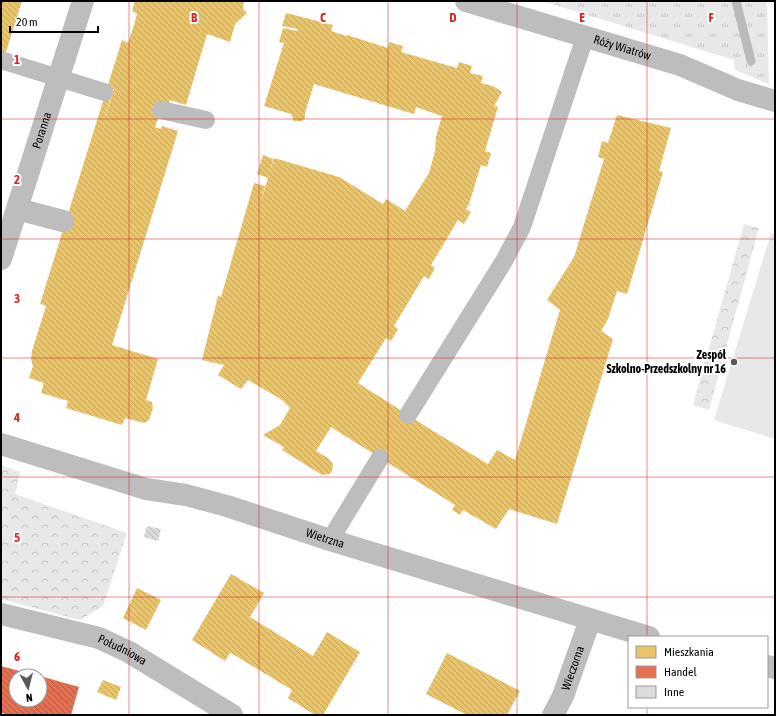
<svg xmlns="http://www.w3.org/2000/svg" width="776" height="716" font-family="'Asap Condensed',sans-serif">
  <defs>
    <pattern id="grass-tufts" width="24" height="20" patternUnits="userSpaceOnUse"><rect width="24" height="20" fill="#e8e8e8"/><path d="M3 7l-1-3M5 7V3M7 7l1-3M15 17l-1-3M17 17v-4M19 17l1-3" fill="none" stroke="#c5c5c5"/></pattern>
    <pattern id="park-crowns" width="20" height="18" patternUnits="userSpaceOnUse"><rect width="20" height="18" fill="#e8e8e8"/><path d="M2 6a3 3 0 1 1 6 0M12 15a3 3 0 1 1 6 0" fill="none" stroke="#c5c5c5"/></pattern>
    <pattern id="homes-back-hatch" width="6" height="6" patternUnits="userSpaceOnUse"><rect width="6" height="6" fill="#e9c46a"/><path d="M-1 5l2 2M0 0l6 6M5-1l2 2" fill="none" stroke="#c6a75a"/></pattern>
    <pattern id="shops-back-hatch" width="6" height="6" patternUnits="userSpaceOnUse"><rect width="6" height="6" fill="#e76f51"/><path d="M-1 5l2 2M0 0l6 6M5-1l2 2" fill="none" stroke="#b95941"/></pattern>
    <pattern id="building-back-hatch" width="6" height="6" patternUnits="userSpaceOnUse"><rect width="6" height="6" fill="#dbdbdb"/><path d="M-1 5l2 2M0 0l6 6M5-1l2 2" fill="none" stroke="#bababa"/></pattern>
  </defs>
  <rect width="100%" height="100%" fill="#fff"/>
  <polygon fill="url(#grass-tufts)" points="542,1 767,1 769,84 735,70 734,60"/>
  <g fill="url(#park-crowns)">
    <polygon points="744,224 759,228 709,410 693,405"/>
    <polygon points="1,465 20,472 15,494 127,533 103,606 80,620 1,599"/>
  </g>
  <polygon fill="#e8e8e8" points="771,233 775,234 775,439 714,420"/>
  <g fill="url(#homes-back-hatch)" fill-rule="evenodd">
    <polygon points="1,1 22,1 1,68"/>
    <path d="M135 1H244L243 9 247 13 235 24 230 42 207 34 186 105 170 100 167 111 161 109 155 127 161 129 162 126 178 131 112 345 158 359 146 400 152 402 153 408 149 420 144 423 125 418 122 425 66 408 68 401 41 393 44 383 29 378 33 366 31 359 32 351 46 306 40 304 122 40 128 43 134 25 137 14 132 11ZM113 89H114L103 122Z"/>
    <polygon points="286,13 333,25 331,31 346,36 347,35 388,48 389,42 403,46 401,52 457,68 459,62 472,66 470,73 483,76 481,83 493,86 502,92 494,106 498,107 485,151 491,153 487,167 481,165 469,204 466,209 471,212 464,224 458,220 431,265 435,268 429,279 424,276 394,326 398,329 391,341 386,338 358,383 433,431 488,464 497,450 515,460 560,310 547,300 574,257 604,159 598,157 602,141 608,143 617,115 671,128 659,171 663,172 627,294 617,291 608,319 601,331 613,339 557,524 509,509 496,529 463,510 460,515 452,510 455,505 331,427 316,451 328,458 333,464 332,471 330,474 322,475 282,450 284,447 263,435 280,425 290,408 282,400 248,380 241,389 218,375 224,365 202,360 218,296 221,297 254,183 265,186 261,202 268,178 257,174 263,155 273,159 270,171 274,158 339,177 383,204 386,199 405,211 429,173 435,151 436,137 442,116 416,107 414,114 314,84 305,113 305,118 302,121 294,121 291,114 264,106 284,43 279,42 283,28 297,31 298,29 282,26"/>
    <polygon points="231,574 264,593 250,617 313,656 327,632 360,652 323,715 315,715 288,698 292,690 231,653 230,653 225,661 192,640"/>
    <polygon points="137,588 161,600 146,630 123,618"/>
    <polygon points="447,653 520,691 507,715 467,715 426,694"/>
    <polygon points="103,680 121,687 116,700 97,692"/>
  </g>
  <polygon fill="url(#shops-back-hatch)" points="1,666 38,676 16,676 16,700 40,700 40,676 79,687 71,715 10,715 1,713"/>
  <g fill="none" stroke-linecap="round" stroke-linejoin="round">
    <polyline stroke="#bababa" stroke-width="9" points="736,1 751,61"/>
  </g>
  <polygon fill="url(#building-back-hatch)" points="147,526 161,529 158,541 144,537"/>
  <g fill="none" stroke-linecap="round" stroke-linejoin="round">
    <g stroke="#bdbdbd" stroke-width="18">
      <polyline points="4,61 104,92"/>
      <polyline points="161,110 206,120"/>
      <polyline points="408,415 504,261 522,227 585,37"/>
      <polyline points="330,540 380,458"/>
    </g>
    <g stroke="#bdbdbd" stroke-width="22">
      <path id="s1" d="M466 1 680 65 738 90 775 101"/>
      <polyline points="17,209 63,221"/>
      <path id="s2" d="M1 259 83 1"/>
      <path id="s3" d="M1 444 146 489 186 495 227 506 330 540 649 637"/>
      <path id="s4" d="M1 614 99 638 129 652 232 715"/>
      <polyline points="767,666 775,668"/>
      <path id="s5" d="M553 715 563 696 590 620"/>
    </g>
  </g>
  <path fill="none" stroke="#d62828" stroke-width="1" stroke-opacity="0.55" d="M129 1V715M259 1V715M388 1V715M517 1V715M647 1V637M1 119H775M1 239H775M1 358H775M1 477H775M1 597H775M647 707V715"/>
  <circle fill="#595959" stroke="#fff" stroke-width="1.5" cx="734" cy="362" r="4"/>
  <g text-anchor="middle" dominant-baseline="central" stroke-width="4" stroke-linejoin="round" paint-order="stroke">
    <g font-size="12" fill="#000" stroke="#fff">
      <text stroke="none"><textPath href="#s1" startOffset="163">Róży Wiatrów</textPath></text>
      <text stroke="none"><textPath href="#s2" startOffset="135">Poranna</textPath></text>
      <text stroke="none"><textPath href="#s3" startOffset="338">Wietrzna</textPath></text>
      <text stroke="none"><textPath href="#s4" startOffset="127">Południowa</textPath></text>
      <text stroke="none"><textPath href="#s5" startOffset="51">Wieczorna</textPath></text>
    </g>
    <g font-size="12" font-weight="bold" fill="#000" stroke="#fff" text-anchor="end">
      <text x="726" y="355">Zespół<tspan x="726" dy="14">Szkolno-Przedszkolny nr 16</tspan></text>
    </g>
  </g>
  <g font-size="13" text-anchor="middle" font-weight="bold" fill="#d62828" stroke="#fff" stroke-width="4" stroke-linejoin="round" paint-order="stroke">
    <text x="194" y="22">B</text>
    <text x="323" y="22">C</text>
    <text x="453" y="22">D</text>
    <text x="582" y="22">E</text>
    <text x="711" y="22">F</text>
    <text x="17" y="64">1</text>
    <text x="17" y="184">2</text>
    <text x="17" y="303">3</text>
    <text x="17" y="422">4</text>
    <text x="17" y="542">5</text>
    <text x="17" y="661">6</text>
  </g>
  <rect width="776" height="716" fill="none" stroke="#000000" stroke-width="4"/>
  <rect x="628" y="636" width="140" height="72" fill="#ffffff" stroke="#999999"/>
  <rect x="636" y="646" width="20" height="12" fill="#e9c46a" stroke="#999999"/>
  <text x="664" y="656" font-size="12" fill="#000000">Mieszkania</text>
  <rect x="636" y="666" width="20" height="12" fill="#e76f51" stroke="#999999"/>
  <text x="664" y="676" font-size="12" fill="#000000">Handel</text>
  <rect x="636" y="686" width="20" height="12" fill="#dbdbdb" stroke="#999999"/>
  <text x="664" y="696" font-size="12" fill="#000000">Inne</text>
  <g transform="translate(28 688) rotate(173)"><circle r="19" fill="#ffffff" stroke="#999999"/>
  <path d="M0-3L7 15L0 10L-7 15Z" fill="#595959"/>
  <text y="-6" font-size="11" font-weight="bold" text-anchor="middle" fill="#000000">N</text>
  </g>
  <path d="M10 26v6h88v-6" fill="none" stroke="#000000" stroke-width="2"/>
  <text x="16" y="26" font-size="12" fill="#000000" stroke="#ffffff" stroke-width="3" paint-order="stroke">20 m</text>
</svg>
